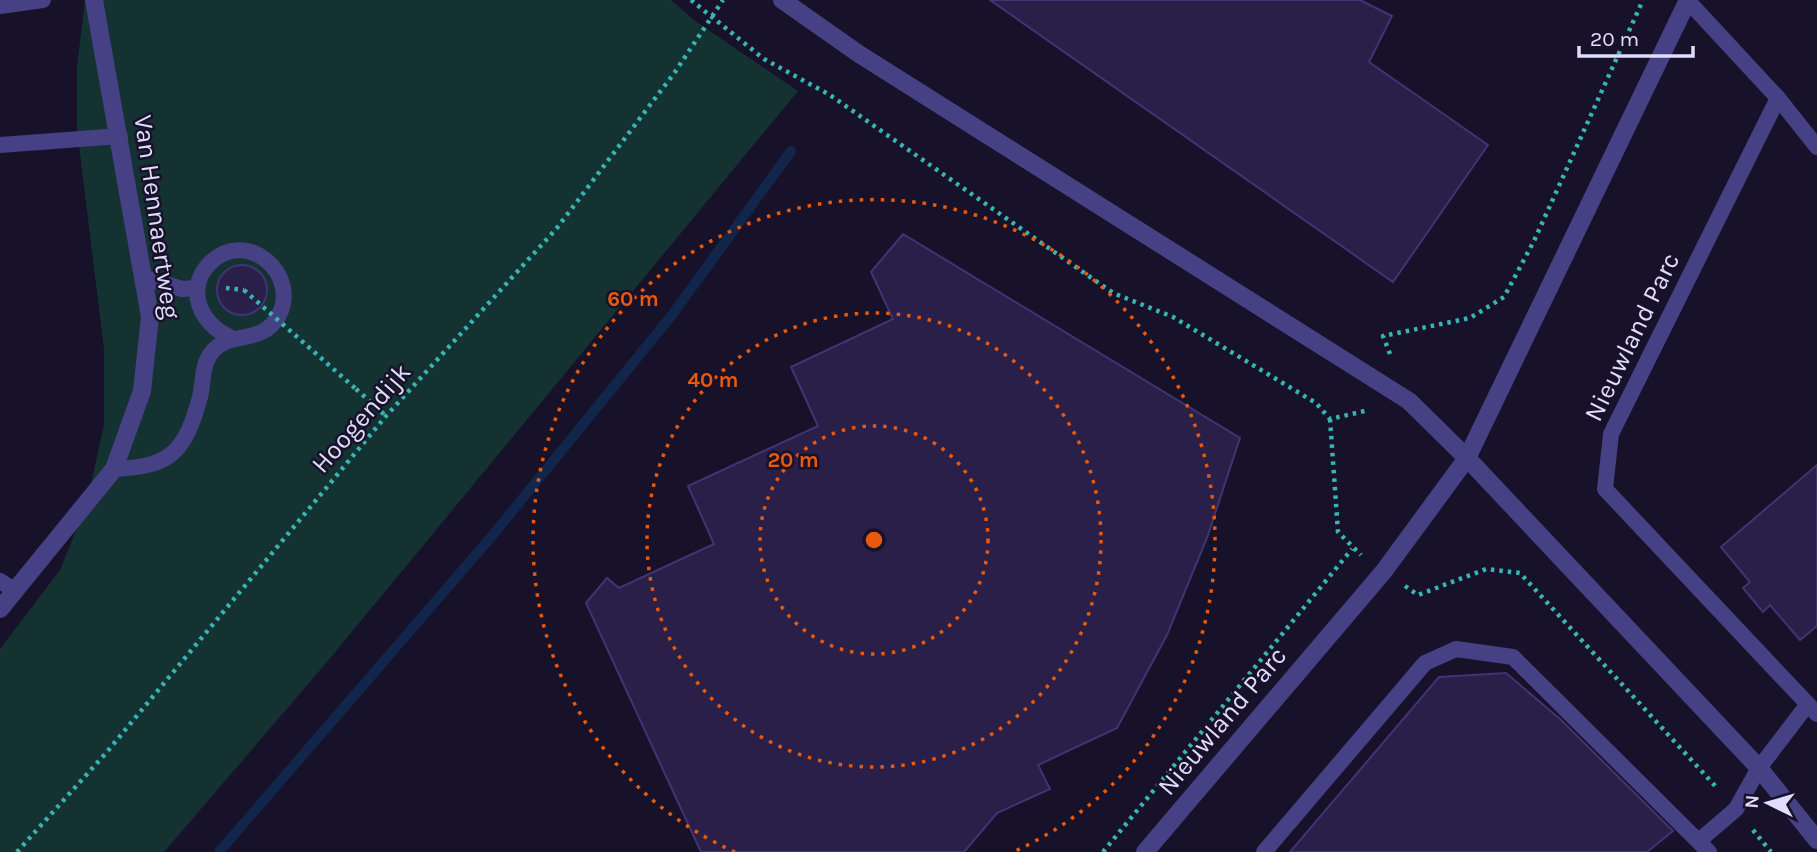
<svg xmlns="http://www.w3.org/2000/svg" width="1817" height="852" font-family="Karla,sans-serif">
  <rect width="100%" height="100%" fill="#171229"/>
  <polygon fill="#153232" points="85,0 671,0 695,21 798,91 327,662 164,852 0,852 0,649 60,570 86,506 104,425 104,349 77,129 77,67"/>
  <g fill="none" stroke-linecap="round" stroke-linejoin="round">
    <polyline stroke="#12264c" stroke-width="10" points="219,852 492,536 672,315 791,151"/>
  </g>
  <g fill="#291f48" stroke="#423373" stroke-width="2">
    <polygon points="990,0 1360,0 1392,16 1369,62 1488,145 1393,282"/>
    <polygon points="903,234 1240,438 1207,538 1167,635 1117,728 1038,765 1050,789 997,813 964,852 701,852 586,603 607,578 619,588 714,544 688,486 818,426 791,367 893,319 871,272"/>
    <circle cx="242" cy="290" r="25"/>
    <polygon points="1817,465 1817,626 1800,640 1770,605 1763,612 1743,588 1750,582 1721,547"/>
    <polygon points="1506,673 1560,719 1673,831 1647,852 1290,852 1439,677"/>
  </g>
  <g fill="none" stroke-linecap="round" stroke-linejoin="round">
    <g stroke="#38b5b3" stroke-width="4.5" stroke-dasharray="3.5 5" stroke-linecap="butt">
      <polyline points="691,0 764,59 830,95 1113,293 1173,317 1316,403 1330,419 1369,410"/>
      <polyline points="226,288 244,290"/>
      <polyline points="1390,354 1383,336 1470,318 1504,297 1534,241 1643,0"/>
      <polyline points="356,389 386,416"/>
      <polyline points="1330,419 1338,532 1361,555"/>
      <polyline points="1405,586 1418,595 1486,569 1520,573 1718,789"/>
      <polyline points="1753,830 1771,852"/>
      <polyline points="17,852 106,753 386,416 557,228 675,72 723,0"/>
      <polyline points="1103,852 1352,549"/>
    </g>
    <g stroke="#464085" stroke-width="16">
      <polyline points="1688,1 1778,98 1817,147"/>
      <polyline points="0,6 43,0"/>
      <polyline points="1778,98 1611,434 1605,489 1817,714"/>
      <polyline points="0,145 120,136"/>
      <polyline points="142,277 182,289 197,288"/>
      <path d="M114 469C171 467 185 452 200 397 203 386 202 370 207 360 223 326 261 349 279 315 300 274 247 228 211 262 184 288 200 324 230 337"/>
      <polyline points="0,581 15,591"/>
      <polyline points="1700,840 1736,809 1759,768 1808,704"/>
      <polyline points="1264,852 1425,663 1456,649 1513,657 1709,852"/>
    </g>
    <g stroke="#464085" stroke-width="18">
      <polyline points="782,0 859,54 1409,401 1467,458 1759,768 1817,840"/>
      <polyline points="0,609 114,469 142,391 150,317 94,0"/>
      <polyline points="1145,852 1384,571 1467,458 1688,0"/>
    </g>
    <polyline stroke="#38b5b3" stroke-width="4.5" stroke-dasharray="3.5 5" stroke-linecap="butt" points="244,290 356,389"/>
  </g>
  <g fill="none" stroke="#e8590c" stroke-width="3.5" stroke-dasharray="3.5 7">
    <circle cx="874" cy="540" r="114"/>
    <circle cx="874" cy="540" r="227"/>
    <path d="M735 852A341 341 0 1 1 1013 852"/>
  </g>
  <g text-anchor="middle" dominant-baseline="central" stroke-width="5" stroke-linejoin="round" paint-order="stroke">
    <g font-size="26" fill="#e1dcfd" stroke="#171229">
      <text transform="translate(157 217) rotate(82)">Van Hennaertweg</text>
      <text transform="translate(1632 337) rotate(-64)">Nieuwland Parc</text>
      <text transform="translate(361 418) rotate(-49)">Hoogendijk</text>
      <text transform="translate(1222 721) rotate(-50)">Nieuwland Parc</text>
    </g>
  </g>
  <circle cx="874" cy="540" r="10" fill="#e8590c" stroke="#171229" stroke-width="3.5"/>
  <g font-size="21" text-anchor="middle" font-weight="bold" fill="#e8590c" stroke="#171229" stroke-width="5" stroke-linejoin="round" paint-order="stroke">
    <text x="633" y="306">60 m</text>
    <text x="713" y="387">40 m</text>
    <text x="793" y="467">20 m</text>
  </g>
  <g transform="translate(1768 803) rotate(275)" stroke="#171229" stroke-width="5" paint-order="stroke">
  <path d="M0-5L12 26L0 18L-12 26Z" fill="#e1dcfd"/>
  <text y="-10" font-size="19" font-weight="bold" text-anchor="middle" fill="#e1dcfd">N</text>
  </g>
  <path d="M1579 46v10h114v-10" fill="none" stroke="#e1dcfd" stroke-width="3.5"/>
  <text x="1590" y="46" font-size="21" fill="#e1dcfd" stroke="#171229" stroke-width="5" paint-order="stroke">20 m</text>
</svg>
